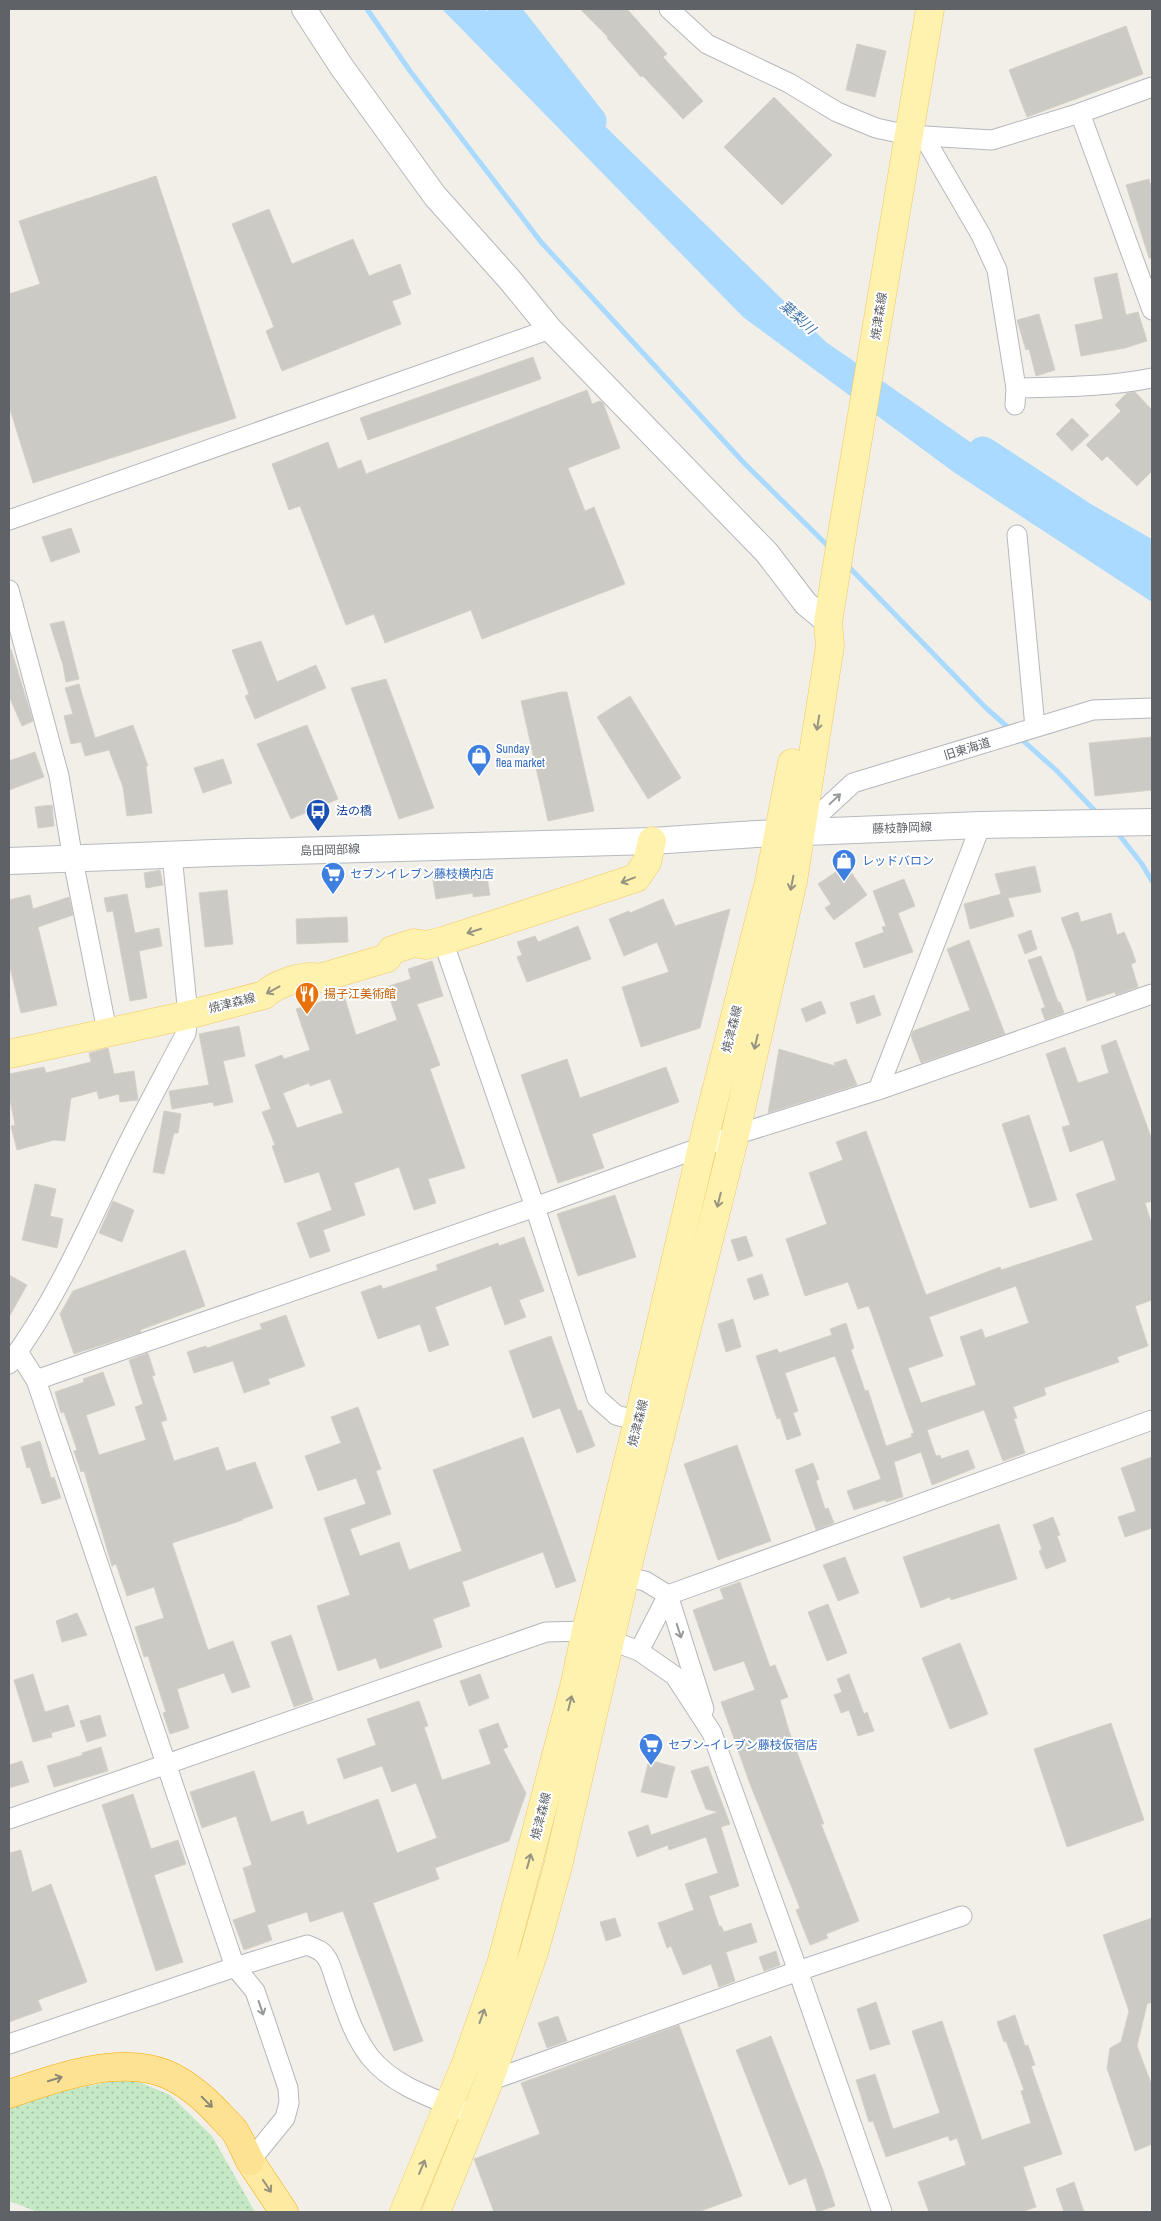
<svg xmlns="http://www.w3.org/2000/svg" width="1161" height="2221" font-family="'Archivo Narrow','Noto Sans JP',sans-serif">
  <defs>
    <pattern id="grass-dots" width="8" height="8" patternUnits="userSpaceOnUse" patternTransform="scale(1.25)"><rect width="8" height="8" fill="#c5e8c5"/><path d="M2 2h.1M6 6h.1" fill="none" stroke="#a3c0a4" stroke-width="1.8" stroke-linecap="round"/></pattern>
  </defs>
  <rect width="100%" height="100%" fill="#f1efe8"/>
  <polygon fill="url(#grass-dots)" points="129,2078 170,2095 212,2136 255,2212 38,2212 9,2201 9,2108 68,2090"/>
  <polygon fill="#aadaff" points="442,9 485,9 826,342 1152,568 1152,602 955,473 743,317"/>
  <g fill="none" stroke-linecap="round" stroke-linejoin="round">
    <g stroke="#aadaff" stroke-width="5">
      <polyline points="367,9 410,71 541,242 745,464 831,549"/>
      <polyline points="846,564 986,708 1011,730"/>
      <polyline points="1019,737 1057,771 1099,815"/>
      <polyline points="1116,831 1142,864 1152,881"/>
    </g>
    <g stroke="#aadaff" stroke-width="31">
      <polyline points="503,9 591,121"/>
      <polyline points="983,452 1084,518 1152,557"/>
    </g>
  </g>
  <g fill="#cccac5" stroke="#d6d1c6" fill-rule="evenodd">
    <polygon points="580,9 627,9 667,54 663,57 703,101 683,119 643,76 641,77 607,38 608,37"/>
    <polygon points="1126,26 1143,74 1027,117 1009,70"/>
    <polygon points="857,44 886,51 875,97 846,90"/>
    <polygon points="774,97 832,155 782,205 724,147"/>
    <polygon points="156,176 236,418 33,483 9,406 9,294 40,284 19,221"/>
    <polygon points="1149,179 1152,190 1152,258 1149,258 1126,185"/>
    <polygon points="269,209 292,264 353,239 369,276 400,264 411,294 392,301 401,324 282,371 266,331 274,327 232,224"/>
    <polygon points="1117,273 1126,315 1138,312 1147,341 1125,348 1081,356 1075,325 1103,319 1094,278"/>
    <polygon points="1039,314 1055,370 1036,376 1029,349 1026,350 1017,320"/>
    <polygon points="533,357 541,379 368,440 360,418"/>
    <polygon points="587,390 592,404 600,401 603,403 620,448 568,468 585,511 594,507 625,584 482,639 471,610 385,643 374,614 346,625 300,506 289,510 272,464 328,442 338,469 361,460 366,474"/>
    <polygon points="1135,392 1152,410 1152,471 1137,486 1107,456 1102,461 1086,445 1121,411 1115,405 1127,393"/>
    <polygon points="1072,418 1089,435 1072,451 1056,434"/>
    <polygon points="71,528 80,552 51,562 42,537"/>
    <polygon points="64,621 79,679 66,682 63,665 50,624"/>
    <polygon points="261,641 277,682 316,665 326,688 255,719 245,696 249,694 232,650"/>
    <polygon points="11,649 33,721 22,726 9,696 9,650"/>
    <polygon points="386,679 434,808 399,819 351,688"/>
    <polygon points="79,684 95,738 133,725 148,766 146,766 152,813 127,816 123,787 109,750 85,756 81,742 71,744 64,716 73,714 65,688"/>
    <polygon points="561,692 567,692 594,811 548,821 521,701"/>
    <polygon points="630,696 681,778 648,799 597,717"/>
    <polygon points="307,725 338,799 291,819 257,744"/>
    <polygon points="1152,737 1152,790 1095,796 1089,743"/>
    <polygon points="35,752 44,777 9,790 9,761"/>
    <polygon points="223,759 232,783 203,793 194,768"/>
    <polygon points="52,805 54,826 38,828 35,807"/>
    <polygon points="846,865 867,895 834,920 825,908 831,904 818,884"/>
    <polygon points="1035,866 1041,892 1008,898 1014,916 970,929 964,904 1001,894 995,874"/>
    <polygon points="160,870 163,885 146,888 144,873"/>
    <polygon points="486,871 490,895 473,897 473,893 436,899 432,875 449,872 450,876"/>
    <polygon points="904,879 915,906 898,913 913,952 864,968 855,943 884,932 882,927 886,926 873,891"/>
    <polygon points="227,890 233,944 205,947 199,893"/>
    <polygon points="127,894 135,933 159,928 162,946 139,951 147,998 130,1001 113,911 107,912 104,898"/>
    <polygon points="30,895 33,909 69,897 73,915 38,927 57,1005 21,1013 9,963 9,900"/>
    <polygon points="663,899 675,926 730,909 700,1028 641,1047 622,987 669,972 657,942 624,956 609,919 629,911 630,913"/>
    <polygon points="1078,912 1081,922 1111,913 1117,935 1124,932 1131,948 1136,962 1131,964 1138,987 1116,995 1115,992 1087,1001 1074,952 1061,918"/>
    <polygon points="347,917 348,942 297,944 296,919"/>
    <polygon points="578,926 591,959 527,982 517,957 522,955 517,942 535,936 538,942"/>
    <polygon points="1031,930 1037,949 1025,954 1018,935"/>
    <polygon points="969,940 1005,1034 921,1063 911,1036 913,1031 970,1010 947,949"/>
    <polygon points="1041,956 1058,1002 1060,1002 1064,1013 1045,1020 1041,1009 1045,1007 1028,960"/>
    <path d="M432 961 443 996 417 1004 440 1065 430 1069 465 1168 428 1179 436 1203 414 1210 399 1167 354 1183 365 1215 323 1230 330 1251 310 1258 297 1223 332 1210 319 1172 285 1183 272 1146 275 1145 262 1112 271 1109 255 1065 282 1055 284 1059 310 1050 296 1009 344 995 356 1035 397 1020 386 987 411 979 408 969ZM330 1079 343 1113 297 1128 283 1093 309 1083 310 1086Z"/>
    <polygon points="874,995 881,1015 857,1024 850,1003"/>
    <polygon points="821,1001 826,1013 806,1022 801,1009"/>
    <polygon points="239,1026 245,1056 223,1061 233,1102 214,1106 213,1102 172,1109 169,1091 209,1085 199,1034"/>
    <path d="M1116 1040 1152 1140V1201L1145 1203 1152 1225V1300L1135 1306 1148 1346 1117 1357 1119 1362 1044 1388 1046 1395 1013 1407 1017 1418 1014 1419 1025 1453 1003 1461 984 1410 927 1430 936 1456 940 1455 941 1459 968 1450 975 1468 932 1485 921 1452 894 1462 903 1497 886 1502 885 1500 854 1510 847 1491 881 1479 835 1356 785 1373 798 1411 793 1413 801 1435 787 1440 780 1418 777 1419 756 1356 777 1349 779 1353 832 1335 830 1329 846 1323 854 1348 851 1350 865 1391 868 1390 886 1446 912 1437 911 1434 914 1433 869 1306 858 1309 848 1282 805 1296 786 1239 827 1224 809 1173 843 1160 836 1142 866 1131 926 1295 1000 1267 1001 1270 1093 1240 1076 1194 1116 1180 1103 1140 1070 1152 1062 1127 1070 1125 1046 1054 1065 1047 1078 1083 1109 1073 1101 1046ZM1016 1286 1029 1323 985 1338 982 1329 960 1337 976 1385 921 1403 908 1368 943 1356 929 1317Z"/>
    <polygon points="108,1048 114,1074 134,1071 138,1100 120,1102 119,1094 99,1099 97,1091 71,1098 65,1141 54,1140 17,1150 11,1126 15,1125 9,1095 9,1074 44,1067 46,1073 91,1062 89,1053"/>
    <polygon points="779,1049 835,1066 834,1063 846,1059 857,1085 768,1113"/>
    <polygon points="567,1059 580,1098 666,1067 679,1102 592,1134 604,1168 558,1183 521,1075"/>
    <polygon points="164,1111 181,1114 178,1133 174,1133 164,1174 153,1172"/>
    <polygon points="1029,1115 1057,1200 1030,1208 1002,1124"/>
    <polygon points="35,1184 56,1189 50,1216 63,1219 57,1248 22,1240"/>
    <polygon points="615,1195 636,1257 578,1276 557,1214"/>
    <polygon points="113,1201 134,1210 122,1242 99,1233"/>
    <polygon points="746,1236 753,1256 738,1261 731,1240"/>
    <polygon points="524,1237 544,1291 519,1300 526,1317 505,1325 491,1286 435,1307 449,1345 429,1352 420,1324 378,1339 361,1292 381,1285 383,1289 438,1270 436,1265 498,1243 499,1246"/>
    <polygon points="185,1250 205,1306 140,1330 141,1332 74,1354 60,1314 73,1291"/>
    <polygon points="762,1274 769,1295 754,1300 747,1279"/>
    <polygon points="9,1275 27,1285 9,1317"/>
    <polygon points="286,1315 305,1366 268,1379 270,1384 244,1393 233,1361 194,1373 187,1352 206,1346 207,1348 262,1329 260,1324"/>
    <polygon points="733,1319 741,1347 726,1352 718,1324"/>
    <polygon points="551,1336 578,1411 581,1410 595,1446 577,1453 560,1408 533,1418 509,1351"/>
    <polygon points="148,1353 155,1375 152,1376 167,1420 161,1422 174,1461 218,1447 226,1471 255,1462 273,1508 242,1519 243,1520 172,1543 208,1650 233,1641 250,1687 232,1693 224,1673 177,1689 189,1728 170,1734 163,1713 166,1712 148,1656 144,1657 135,1627 164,1618 154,1587 127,1596 116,1564 112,1566 84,1471 81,1472 74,1451 77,1450 64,1412 61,1413 55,1392 84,1382 83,1379 103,1372 115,1405 86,1415 99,1455 146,1440 135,1407 143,1404 129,1360"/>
    <polygon points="358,1407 381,1469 376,1471 391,1514 350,1529 360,1556 399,1542 409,1570 462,1551 433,1470 523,1437 576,1581 556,1588 543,1552 462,1582 470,1606 433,1619 442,1647 380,1669 376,1658 338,1671 317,1606 350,1595 324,1518 366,1504 356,1478 318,1491 305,1456 341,1443 331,1417"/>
    <polygon points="40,1441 51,1478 54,1477 61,1498 42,1504 30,1467 27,1468 21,1447"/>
    <polygon points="737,1445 771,1541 718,1560 684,1464"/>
    <polygon points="1152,1457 1152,1528 1125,1537 1118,1517 1136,1511 1121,1468"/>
    <polygon points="813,1463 819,1479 816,1481 825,1509 828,1508 834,1523 816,1530 795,1470"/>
    <polygon points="1053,1517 1060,1535 1057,1536 1066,1561 1046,1569 1039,1551 1042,1549 1033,1525"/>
    <polygon points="999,1524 1017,1579 951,1600 950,1597 921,1608 903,1557"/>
    <polygon points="845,1557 859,1593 838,1601 823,1565"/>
    <polygon points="740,1582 770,1667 775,1665 788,1697 780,1700 789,1731 824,1824 821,1824 859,1921 826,1934 828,1938 810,1945 796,1910 800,1908 750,1784 721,1702 755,1690 744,1661 714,1671 693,1610 724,1599 720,1589"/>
    <polygon points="828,1604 847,1653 827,1661 808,1612"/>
    <polygon points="77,1613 87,1635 62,1642 56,1621"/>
    <polygon points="291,1635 313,1700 294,1707 271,1642"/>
    <polygon points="960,1643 988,1714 950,1729 922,1658"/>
    <polygon points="33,1674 45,1712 68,1705 75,1726 51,1733 52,1737 33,1742 14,1680"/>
    <polygon points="480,1674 489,1698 469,1706 460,1681"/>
    <polygon points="849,1674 864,1714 867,1712 874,1731 858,1736 849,1710 841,1713 834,1695 842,1692 837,1679"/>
    <polygon points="419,1701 428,1726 424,1727 442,1780 491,1764 479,1730 498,1723 508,1747 503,1749 526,1793 509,1841 435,1868 439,1879 373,1903 423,2041 394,2051 343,1911 310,1922 307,1912 267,1925 272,1940 244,1950 233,1920 256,1912 243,1868 252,1865 236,1816 202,1828 190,1792 254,1771 271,1822 303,1811 307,1825 378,1799 397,1853 437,1838 416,1783 392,1792 382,1766 344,1779 337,1759 376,1745 367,1719"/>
    <polygon points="100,1715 106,1736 87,1742 80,1721"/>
    <polygon points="1111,1723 1144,1820 1067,1847 1034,1749"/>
    <polygon points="101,1747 108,1771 54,1787 47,1766 83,1755 82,1753"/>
    <polygon points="649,1760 675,1767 667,1798 641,1792"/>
    <polygon points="22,1761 29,1782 9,1788 9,1765"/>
    <polygon points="708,1766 730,1824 721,1827 739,1886 709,1896 719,1926 721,1926 724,1932 751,1923 757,1942 726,1952 735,1981 719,1987 711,1964 683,1975 671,1946 667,1948 658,1923 694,1910 685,1884 718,1873 706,1837 669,1850 668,1845 637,1857 628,1832 648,1825 651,1835 718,1812 706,1809 691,1771"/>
    <polygon points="133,1794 151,1849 178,1840 186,1864 154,1875 183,1962 156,1971 102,1805"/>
    <polygon points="21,1850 32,1892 51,1884 87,1982 38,2000 42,2010 9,2022 9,1853"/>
    <polygon points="615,1918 621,1936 606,1941 600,1922"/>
    <polygon points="1152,1918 1152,2002 1147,2004 1137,2046 1152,2086 1152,2144 1135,2151 1107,2068 1110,2048 1121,2042 1129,2011 1103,1935"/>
    <polygon points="776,1951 780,1965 764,1971 759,1957"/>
    <polygon points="876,2002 890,2044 870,2050 857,2009"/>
    <polygon points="1015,2015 1025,2046 1028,2045 1035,2065 1031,2066 1062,2154 1023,2167 1036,2207 1021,2212 929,2212 918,2182 966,2165 957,2138 950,2141 948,2136 886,2157 873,2121 869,2122 856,2080 875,2074 893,2129 940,2113 912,2031 942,2021 982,2140 1031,2123 1021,2091 1024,2090 1006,2041 1004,2042 997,2022"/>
    <polygon points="558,2016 567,2041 547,2048 538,2023"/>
    <polygon points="679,2025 742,2196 698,2212 494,2212 474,2159 540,2134 521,2083"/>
    <polygon points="771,2036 823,2170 835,2206 817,2212 806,2178 789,2185 736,2050"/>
    <polygon points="1074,2182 1084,2212 1064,2212 1056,2189"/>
  </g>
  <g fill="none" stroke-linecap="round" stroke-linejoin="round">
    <defs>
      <g id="minor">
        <polyline points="669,9 707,44 789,83 837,112 876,128 908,135 992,140 1080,113 1152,87"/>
        <polyline points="1080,113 1152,310"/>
        <polyline points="924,137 981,235 997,270 1016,388 1015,405"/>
        <path d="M1016 388C1062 387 1107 387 1152 378"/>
        <polyline points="9,520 550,329"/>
        <polyline points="1017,535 1035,727"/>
        <polyline points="9,590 59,776 73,860 107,1031"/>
        <polyline points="800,832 853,783 1093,710 1152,708"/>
        <polyline points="443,941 535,1207 597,1398 616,1415 638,1421"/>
        <polyline points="878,1090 981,825"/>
        <polyline points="18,1352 36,1380 235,1967 255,1991 288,2088 289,2103 285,2118 250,2161"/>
        <path d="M9 1364C55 1302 85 1233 118 1164 139 1120 163 1077 186 1033L188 1015 172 855"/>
        <polyline points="36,1380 535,1207 735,1135 878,1090 1152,994"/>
        <polyline points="626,1577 645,1581 668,1595 704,1709"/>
        <polyline points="639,1651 668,1595 1152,1420"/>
        <polyline points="9,1819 546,1632 586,1631 639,1651 675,1676 712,1733 798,1971 882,2212"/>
        <path d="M9 2044 235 1967 307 1945C314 1948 322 1950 326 1957 331 1963 333 1974 336 1982 345 2008 353 2035 370 2057 396 2089 440 2100 476 2116"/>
        <polyline points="489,2081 798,1971 962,1916"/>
      </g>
      <polyline id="tertiary" points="304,9 341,66 435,196 510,280 550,329 767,553 806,604 828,622"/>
      <polyline id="secondary" points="9,861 214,853 652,841 756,834 981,825 1152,822"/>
      <g id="primary">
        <path d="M9 1054 188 1015 264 995C275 984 304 974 320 978L387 958 392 950 414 943 426 945 443 941 636 878 647 862 652 841"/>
        <polyline points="404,2212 466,2063 501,1964 529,1859 574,1687 586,1631 638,1421 702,1147 769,882 792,763"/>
        <polyline points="436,2212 489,2081 534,1952 558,1866 621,1593 735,1135 793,881 830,646 828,622 843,528 930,9"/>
      </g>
      <polyline id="trunk" points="250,2161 284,2212"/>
      <path id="motorway" d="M9 2094C55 2078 118 2055 166 2074 187 2083 203 2097 218 2113 223 2119 229 2124 234 2130 240 2139 245 2151 250 2161"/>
    </defs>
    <use href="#minor" stroke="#b5b8bc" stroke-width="21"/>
    <use href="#tertiary" stroke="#b5b8bc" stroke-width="26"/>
    <use href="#secondary" stroke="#b6babf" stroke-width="28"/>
    <use href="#primary" stroke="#f2c960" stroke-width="29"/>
    <use href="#trunk" stroke="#f9ab00" stroke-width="29"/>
    <use href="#motorway" stroke="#f9ab00" stroke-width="29"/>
    <use href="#minor" stroke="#fff" stroke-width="19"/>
    <use href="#tertiary" stroke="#fff" stroke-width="24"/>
    <use href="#secondary" stroke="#fff" stroke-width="26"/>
    <use href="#primary" stroke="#fff2af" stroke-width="28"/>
    <use href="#trunk" stroke="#feeaa1" stroke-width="28"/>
    <use href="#motorway" stroke="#fde293" stroke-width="28"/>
  </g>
  <defs><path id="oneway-shaft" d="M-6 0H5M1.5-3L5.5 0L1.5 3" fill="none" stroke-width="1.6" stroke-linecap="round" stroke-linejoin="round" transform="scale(1.25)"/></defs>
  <g stroke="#979581">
    <use href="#oneway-shaft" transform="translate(818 723) rotate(99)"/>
    <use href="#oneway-shaft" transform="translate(628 880) rotate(159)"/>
    <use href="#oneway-shaft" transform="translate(792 883) rotate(101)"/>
    <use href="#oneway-shaft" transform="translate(474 931) rotate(162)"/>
    <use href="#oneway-shaft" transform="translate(273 990) rotate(151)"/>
    <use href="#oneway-shaft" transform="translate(756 1042) rotate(103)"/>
    <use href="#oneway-shaft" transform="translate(719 1200) rotate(104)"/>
    <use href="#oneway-shaft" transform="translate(570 1703) rotate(-76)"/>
    <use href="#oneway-shaft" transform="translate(529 1861) rotate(-75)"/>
    <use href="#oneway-shaft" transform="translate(482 2016) rotate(-70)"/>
    <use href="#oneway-shaft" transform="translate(422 2167) rotate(-67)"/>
  </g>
  <g stroke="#979a9d">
    <use href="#oneway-shaft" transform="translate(835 799) rotate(-43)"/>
    <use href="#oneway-shaft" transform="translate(679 1631) rotate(72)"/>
    <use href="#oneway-shaft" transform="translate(261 2008) rotate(71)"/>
  </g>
  <g stroke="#8e8975">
    <use href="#oneway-shaft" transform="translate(55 2079) rotate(-17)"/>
    <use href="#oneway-shaft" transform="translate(207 2102) rotate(45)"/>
  </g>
  <use stroke="#97927c" href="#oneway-shaft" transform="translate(267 2186) rotate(56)"/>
  <defs>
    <symbol id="shop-pin" viewBox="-11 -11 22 30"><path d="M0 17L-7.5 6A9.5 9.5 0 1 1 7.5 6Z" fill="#3f7fe0" stroke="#fff"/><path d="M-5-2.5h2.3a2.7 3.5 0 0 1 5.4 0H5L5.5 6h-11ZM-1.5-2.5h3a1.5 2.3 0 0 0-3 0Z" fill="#fff"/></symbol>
    <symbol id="bus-pin" viewBox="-11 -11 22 30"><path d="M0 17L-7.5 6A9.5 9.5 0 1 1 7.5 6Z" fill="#1a4fb4" stroke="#fff"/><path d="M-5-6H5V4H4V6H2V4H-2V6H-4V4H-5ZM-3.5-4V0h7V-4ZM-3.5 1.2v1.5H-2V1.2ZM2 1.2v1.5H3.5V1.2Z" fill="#fff"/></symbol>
    <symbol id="supermarket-pin" viewBox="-11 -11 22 30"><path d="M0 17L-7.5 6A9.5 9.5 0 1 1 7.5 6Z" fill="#3f7fe0" stroke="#fff"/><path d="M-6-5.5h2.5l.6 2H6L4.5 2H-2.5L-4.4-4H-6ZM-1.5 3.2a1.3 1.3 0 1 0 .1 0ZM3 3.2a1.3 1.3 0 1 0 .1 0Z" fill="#fff"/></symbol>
    <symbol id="restaurant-pin" viewBox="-11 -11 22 30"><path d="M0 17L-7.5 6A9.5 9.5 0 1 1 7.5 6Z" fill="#e8710a" stroke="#fff"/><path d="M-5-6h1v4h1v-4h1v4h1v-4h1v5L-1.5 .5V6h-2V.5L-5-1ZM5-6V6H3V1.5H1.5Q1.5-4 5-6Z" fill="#fff"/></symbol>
  </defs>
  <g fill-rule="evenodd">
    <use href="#shop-pin" x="465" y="742" width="28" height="38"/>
    <use href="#bus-pin" x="304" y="797" width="28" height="38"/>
    <use href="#shop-pin" x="830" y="847" width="28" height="38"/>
    <use href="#supermarket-pin" x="319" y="860" width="28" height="38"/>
    <use href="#restaurant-pin" x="293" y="980" width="28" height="38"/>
    <use href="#supermarket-pin" x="637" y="1731" width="28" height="38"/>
  </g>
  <g text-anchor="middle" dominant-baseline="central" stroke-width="4" stroke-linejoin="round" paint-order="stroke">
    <g font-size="12" fill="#5f6368" stroke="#fff">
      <text transform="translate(879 316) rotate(-81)">焼津森線</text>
      <text transform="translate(967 749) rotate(-17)">旧東海道</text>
      <text transform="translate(902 828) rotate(-2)">藤枝静岡線</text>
      <text transform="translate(330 850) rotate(-2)">島田岡部線</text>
      <text transform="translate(232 1003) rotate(-14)">焼津森線</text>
      <text transform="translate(732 1029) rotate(-76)">焼津森線</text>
      <text transform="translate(638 1423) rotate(-76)">焼津森線</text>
      <text transform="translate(541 1816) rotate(-76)">焼津森線</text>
    </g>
    <g font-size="12" fill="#366cbe" stroke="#fff" text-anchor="start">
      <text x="496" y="749">Sunday<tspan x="496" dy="14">flea market</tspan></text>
      <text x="862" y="861">レッドバロン</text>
      <text x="350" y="874">セブンイレブン藤枝横内店</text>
      <text x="668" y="1745">セブン−イレブン藤枝仮宿店</text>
    </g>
    <g font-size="12" fill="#164399" stroke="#fff" text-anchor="start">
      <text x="336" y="811">法の橋</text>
    </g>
    <g font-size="12" fill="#c56008" stroke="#fff" text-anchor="start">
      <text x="324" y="994">揚子江美術館</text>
    </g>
    <g font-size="14" font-style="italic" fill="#4174aa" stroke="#fff">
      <text transform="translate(798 317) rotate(42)">葉梨川</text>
    </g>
  </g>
  <rect width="1161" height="2221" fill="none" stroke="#5f6368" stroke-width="20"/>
</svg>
